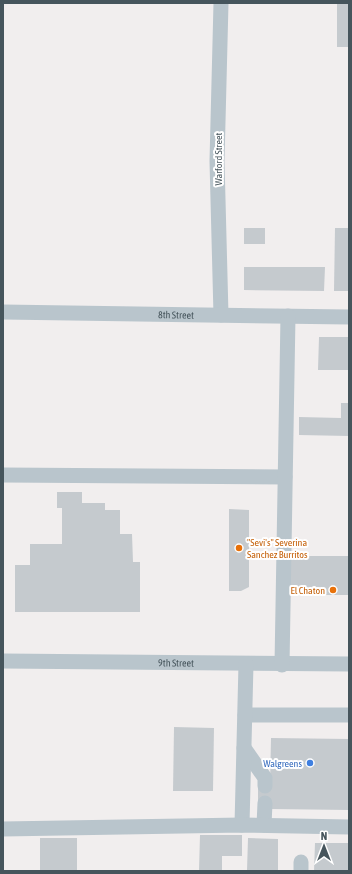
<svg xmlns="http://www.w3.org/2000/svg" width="352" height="874" font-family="'Asap Condensed',sans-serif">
  <rect width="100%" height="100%" fill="#f1eeee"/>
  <g fill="#c5cace">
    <rect x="337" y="3" width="12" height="44"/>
    <rect x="244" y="228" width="21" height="16"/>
    <polygon points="335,228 349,228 349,291 334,291"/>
    <polygon points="244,267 325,267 324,291 244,290"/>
    <polygon points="319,337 349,337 349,370 318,370"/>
    <polygon points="341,403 349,403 349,436 299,435 299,417 341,418"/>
    <polygon points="57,492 82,492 82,503 105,503 105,510 120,510 120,534 132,534 133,562 140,562 140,612 15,612 15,565 30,565 30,544 62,544 62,508 57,508"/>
    <polygon points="229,509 249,510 249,587 241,591 229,591"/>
    <rect x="288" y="556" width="61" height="39"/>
    <polygon points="174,727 214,728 213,791 173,791"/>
    <polygon points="271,738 349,739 349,810 270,809 258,803 258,786 270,786"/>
    <polygon points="200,835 242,835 242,856 222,856 222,871 199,871"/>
    <rect x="40" y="838" width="37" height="33"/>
    <polygon points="248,838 278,839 278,871 247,871"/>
    <polygon points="315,843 349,843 349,871 314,871"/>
  </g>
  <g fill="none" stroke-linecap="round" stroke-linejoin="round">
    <g stroke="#b9c5cc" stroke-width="15">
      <polyline points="221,3 217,161 221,315"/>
      <path id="s1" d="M3 312 349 317"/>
      <polyline points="3,475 285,477"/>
      <path id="s2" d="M3 661 349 664"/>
      <polyline points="282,665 288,316"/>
      <polyline points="245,715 349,715"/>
      <polyline points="244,748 265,778 265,786"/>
      <polyline points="242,825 246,664"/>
      <polyline points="264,825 265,803"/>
      <polyline points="3,829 242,825 349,827"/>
      <polyline points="301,871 301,862"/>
    </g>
  </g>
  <g fill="#e8710a" stroke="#fff" stroke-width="1.5">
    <circle cx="239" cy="548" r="4"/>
    <circle cx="333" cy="590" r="4"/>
  </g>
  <circle fill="#3f7fe0" stroke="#fff" stroke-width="1.5" cx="310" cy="763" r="4"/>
  <g text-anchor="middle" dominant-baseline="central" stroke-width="4" stroke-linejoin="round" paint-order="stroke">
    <g font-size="10" fill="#46555c" stroke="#fff">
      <text transform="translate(218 159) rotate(-90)">Warford Street</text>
      <text stroke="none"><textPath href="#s1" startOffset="173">8th Street</textPath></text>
      <text stroke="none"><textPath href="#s2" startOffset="173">9th Street</textPath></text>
    </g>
    <g font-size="10" fill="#c56008" stroke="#fff" text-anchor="start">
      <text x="247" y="542">"Sevi's" Severina<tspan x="247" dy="12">Sanchez Burritos</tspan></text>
      <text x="325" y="590" text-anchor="end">El Chaton</text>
    </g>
    <g font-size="10" fill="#366cbe" stroke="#fff" text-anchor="end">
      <text x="302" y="763">Walgreens</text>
    </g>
  </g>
  <rect width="352" height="874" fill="none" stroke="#46555c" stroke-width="8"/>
  <g transform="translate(324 846)" stroke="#ffffff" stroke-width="3" paint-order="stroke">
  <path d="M0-3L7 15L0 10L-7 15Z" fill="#46555c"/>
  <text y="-6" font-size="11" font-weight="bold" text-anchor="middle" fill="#46555c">N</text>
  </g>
</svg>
